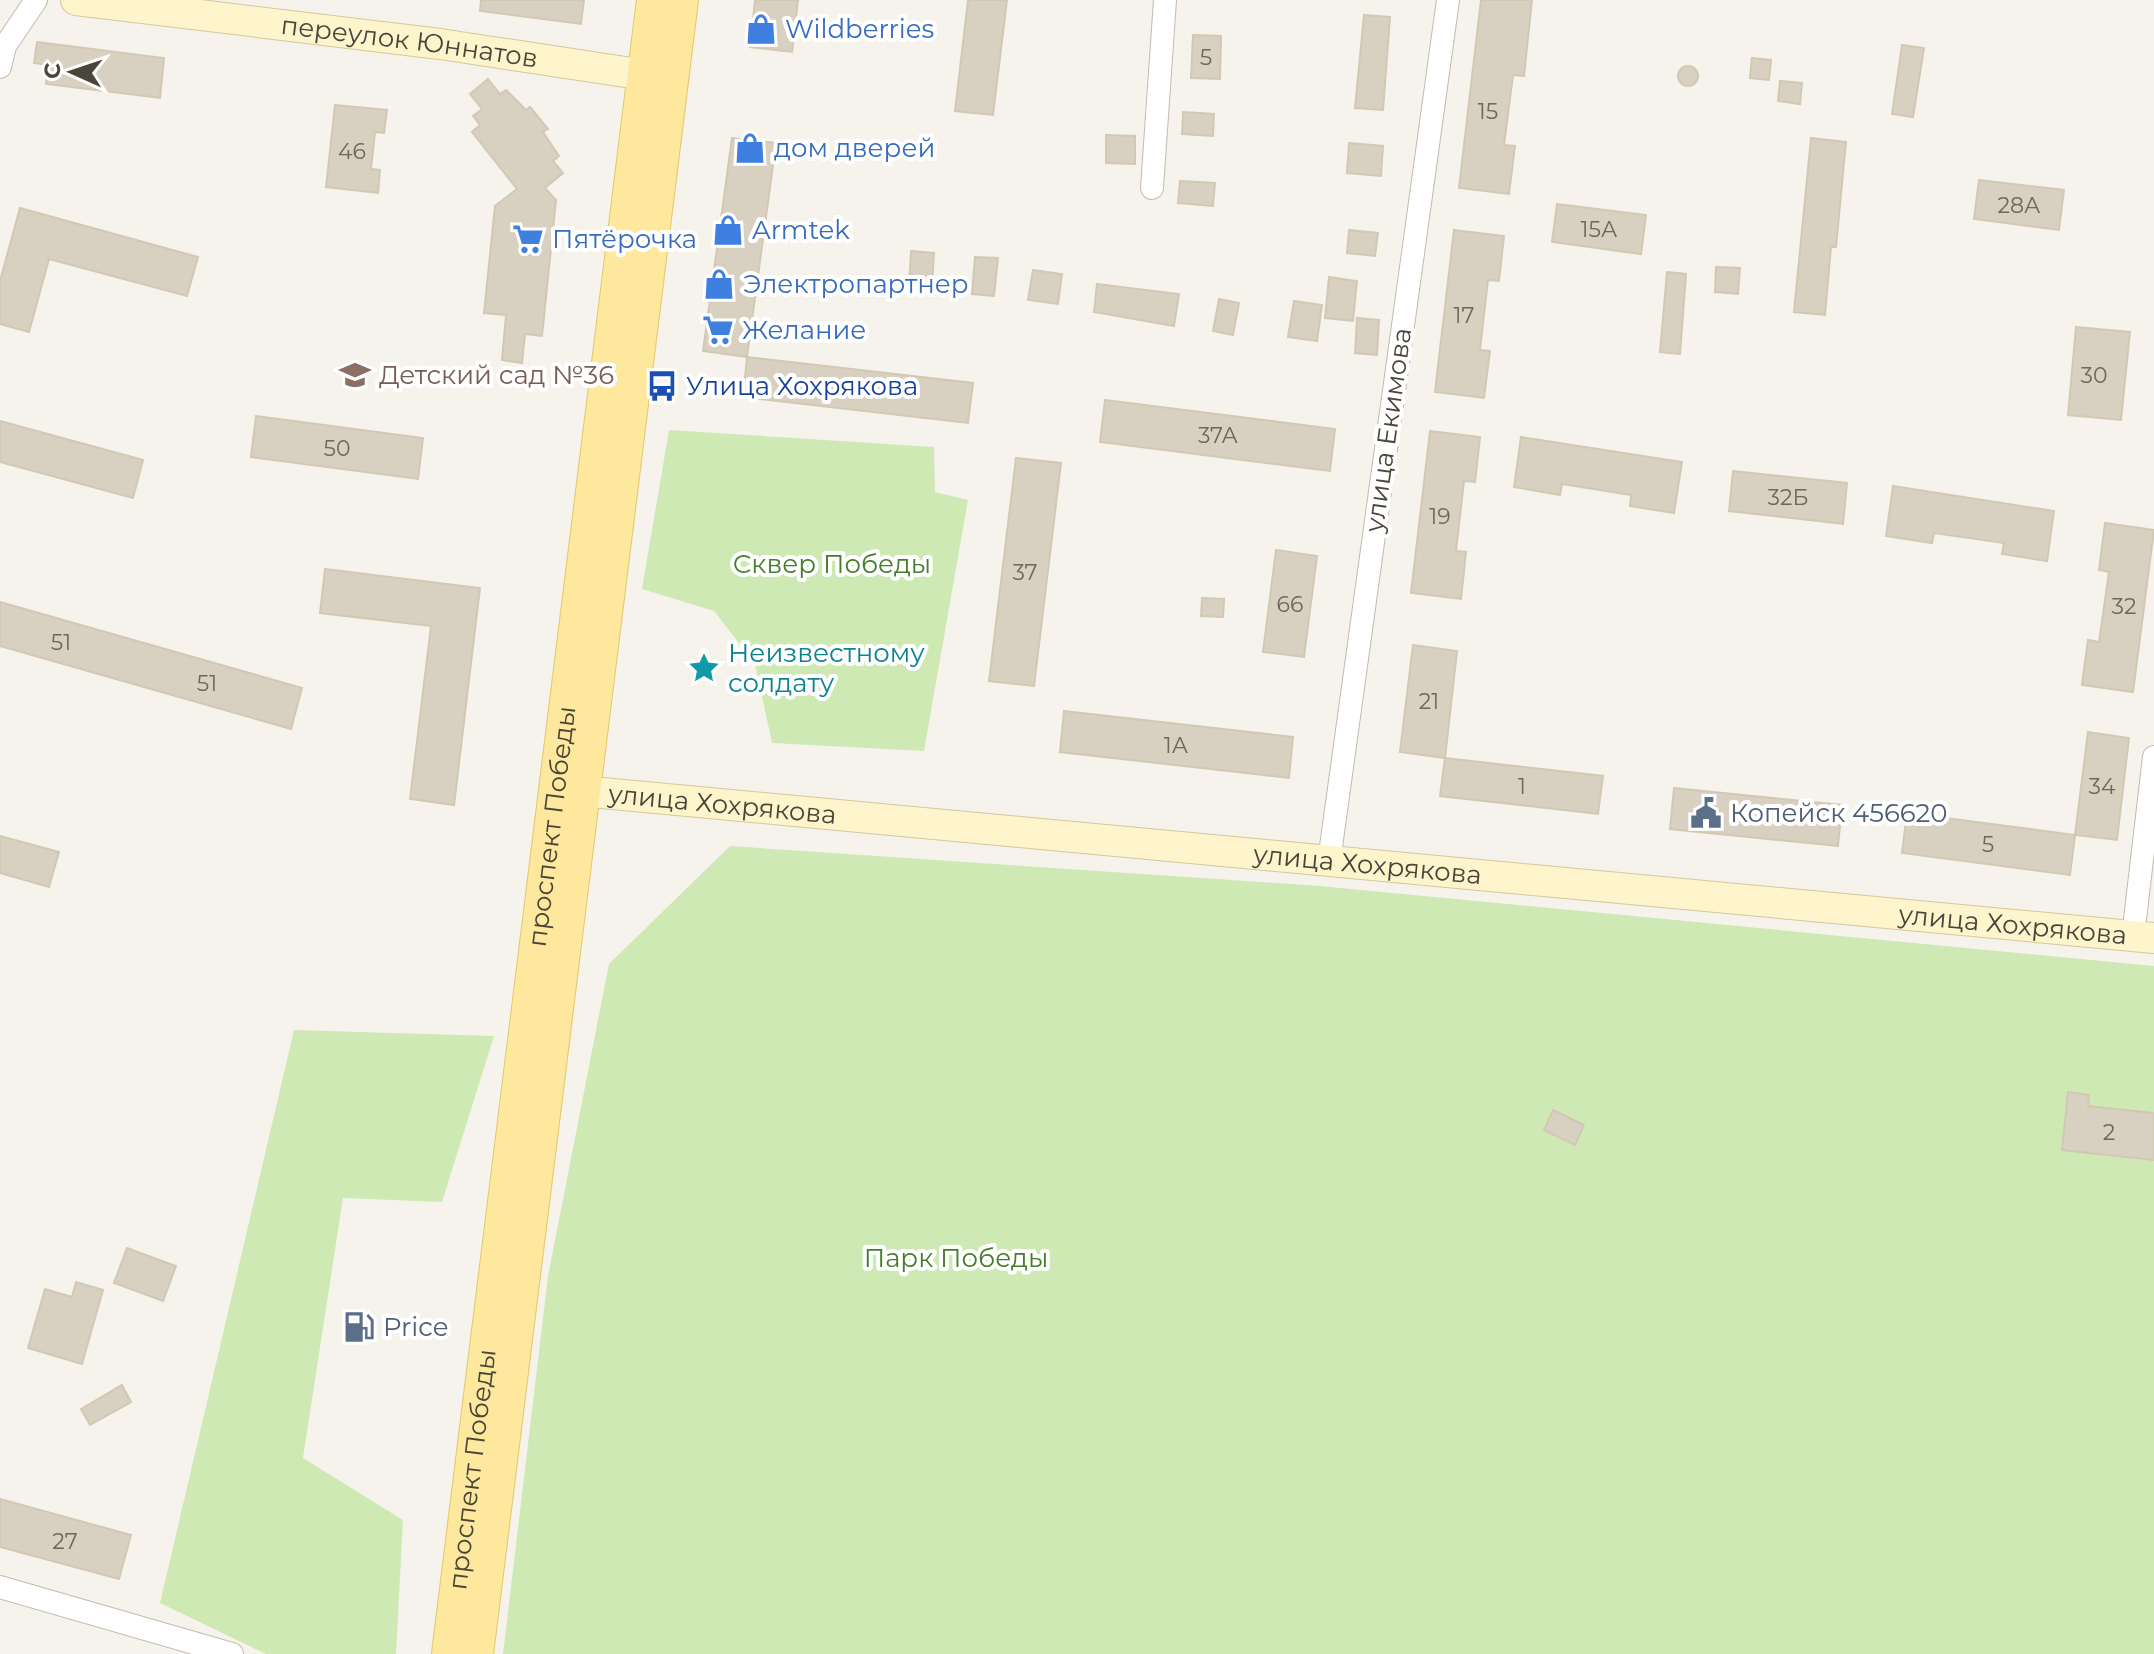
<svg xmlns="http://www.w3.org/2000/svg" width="2154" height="1654" font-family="Montserrat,sans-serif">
  <rect width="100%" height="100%" fill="#f6f3ec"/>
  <g fill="#cfe9b5">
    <polygon points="669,430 934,447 935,492 968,500 924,751 772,743 755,664 714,611 642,589"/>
    <polygon points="730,846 1320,886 2154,966 2154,1654 503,1654 548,1276 609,964"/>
    <polygon points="294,1030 494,1036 442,1202 343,1198 303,1458 403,1520 396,1654 266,1654 160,1603"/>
  </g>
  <g fill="#d8d0c1" stroke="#d2c8b4" stroke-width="2">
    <polygon points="481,0 584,0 581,24 480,11"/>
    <polygon points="755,0 798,0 792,52 750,47"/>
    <polygon points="968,0 1007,0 993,115 955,111"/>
    <polygon points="1481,0 1532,0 1524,76 1513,75 1504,145 1515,146 1509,194 1459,188"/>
    <polygon points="1364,15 1390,17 1383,110 1355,108"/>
    <polygon points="1193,35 1221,36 1220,79 1191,78"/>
    <polygon points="37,42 164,58 160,98 46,84 48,65 34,63"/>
    <polygon points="1902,45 1924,48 1913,117 1892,114"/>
    <polygon points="1752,58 1771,60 1769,80 1750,78"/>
    <circle cx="1688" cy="76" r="10"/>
    <polygon points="488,79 500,94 506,90 526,110 530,107 548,129 543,132 559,156 553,161 563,173 545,188 556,200 542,336 525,334 522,363 502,360 506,315 484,313 495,206 517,189 472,132 480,125 473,116 482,109 470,94"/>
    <polygon points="1780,81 1802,83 1800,104 1778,101"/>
    <polygon points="335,105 387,110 384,133 375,132 371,169 380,170 378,193 326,187"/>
    <polygon points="1183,112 1214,114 1213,136 1182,134"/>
    <polygon points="1106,135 1135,136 1135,164 1106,163"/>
    <polygon points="732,138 776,143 747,357 703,351"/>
    <polygon points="1811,138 1846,142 1836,247 1831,247 1825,315 1794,312"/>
    <polygon points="1349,143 1383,146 1381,176 1347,173"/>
    <polygon points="1979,180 2064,190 2059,230 1974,219"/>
    <polygon points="1180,181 1215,183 1213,206 1178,203"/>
    <polygon points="1557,204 1646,215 1641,254 1552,242"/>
    <polygon points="20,208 198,257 187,296 49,259 29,332 0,324 0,281"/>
    <polygon points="1349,230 1378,233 1375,256 1347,253"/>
    <polygon points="1454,230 1504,236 1499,281 1488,280 1480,350 1490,351 1484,398 1435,392"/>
    <polygon points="911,251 934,253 932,287 909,286"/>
    <polygon points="975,257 998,258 994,296 972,294"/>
    <polygon points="1716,267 1740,268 1738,294 1715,292"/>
    <polygon points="1033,270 1062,274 1058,304 1028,300"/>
    <polygon points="1667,272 1686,274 1680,354 1660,352"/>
    <polygon points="1329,277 1357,281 1353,321 1325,318"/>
    <polygon points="1097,284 1179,294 1174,326 1094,312"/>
    <polygon points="1219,299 1239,303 1233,335 1213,331"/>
    <polygon points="1294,301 1322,305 1317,341 1288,337"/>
    <polygon points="1357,318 1379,320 1377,355 1355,353"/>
    <polygon points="2076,327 2130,332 2121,420 2068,415"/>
    <polygon points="747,357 973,383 968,423 743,397"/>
    <polygon points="1105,400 1335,429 1330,471 1100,442"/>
    <polygon points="256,416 423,438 418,479 251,457"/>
    <polygon points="0,421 143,460 133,498 0,462"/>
    <polygon points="1430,431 1480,437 1475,482 1464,481 1456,551 1466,552 1461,599 1411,593"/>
    <polygon points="1521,437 1682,462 1674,513 1630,506 1631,495 1562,484 1560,495 1514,487"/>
    <polygon points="1016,458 1061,463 1034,686 989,681"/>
    <polygon points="1733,471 1847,483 1843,524 1729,511"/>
    <polygon points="1893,486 2054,511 2047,561 2002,554 2004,543 1934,533 1932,543 1886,536"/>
    <polygon points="2105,523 2154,530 2133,692 2082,685 2088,640 2099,642 2109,572 2099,570"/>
    <polygon points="1276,550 1317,556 1304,657 1263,652"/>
    <polygon points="325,569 480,588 454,805 410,799 431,626 320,613"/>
    <polygon points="1202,598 1224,599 1223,617 1201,616"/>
    <polygon points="0,602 302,688 291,729 0,646"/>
    <polygon points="1413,645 1457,651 1445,758 1400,752"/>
    <polygon points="1064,711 1293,737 1289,778 1060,752"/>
    <polygon points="2088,732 2129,738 2117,840 2075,835"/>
    <polygon points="1445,758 1603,776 1598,814 1440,796"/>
    <polygon points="1674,788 1842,805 1838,846 1670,829"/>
    <polygon points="1907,813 2075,835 2070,875 1902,853"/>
    <polygon points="0,836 59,852 49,887 0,873"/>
    <polygon points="2068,1092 2089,1095 2088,1106 2154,1113 2154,1160 2062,1150"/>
    <polygon points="1553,1110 1584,1125 1575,1145 1544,1130"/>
    <polygon points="127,1248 176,1266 163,1301 114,1283"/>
    <polygon points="76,1282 103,1290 82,1364 28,1348 45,1289 72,1297"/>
    <polygon points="122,1385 131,1402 90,1425 81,1409"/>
    <polygon points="0,1499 131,1535 119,1579 0,1547"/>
  </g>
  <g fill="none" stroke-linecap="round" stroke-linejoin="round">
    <defs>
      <g id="street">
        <polyline points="0,67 5,46 36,0"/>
        <polyline points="1152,188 1165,0"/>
        <polyline points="1329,861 1448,0"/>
        <polyline points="2133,936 2154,757"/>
        <polyline points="0,1587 232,1654"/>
      </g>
      <g id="secondary">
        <path id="s1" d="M76 0 440 44 645 75"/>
        <path id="s2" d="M581 791 2154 938"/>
      </g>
      <g id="primary">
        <path id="s3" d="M449 1654 654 0"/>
        <polyline points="476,1654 681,0"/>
      </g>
    </defs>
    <use href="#street" stroke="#c2bcae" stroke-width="24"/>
    <use href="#secondary" stroke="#d5c99b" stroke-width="32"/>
    <use href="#primary" stroke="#e4c76b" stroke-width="36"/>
    <use href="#street" stroke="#fff" stroke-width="22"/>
    <use href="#secondary" stroke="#fef5cd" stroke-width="30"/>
    <use href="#primary" stroke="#fee89d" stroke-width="34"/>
  </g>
  <defs>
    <symbol id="shop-bare" viewBox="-9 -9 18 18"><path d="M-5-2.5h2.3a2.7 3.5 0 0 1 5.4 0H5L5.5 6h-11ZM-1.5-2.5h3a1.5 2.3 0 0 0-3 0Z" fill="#3f7fe0" stroke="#fff" stroke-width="2.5" paint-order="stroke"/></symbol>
    <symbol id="supermarket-bare" viewBox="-9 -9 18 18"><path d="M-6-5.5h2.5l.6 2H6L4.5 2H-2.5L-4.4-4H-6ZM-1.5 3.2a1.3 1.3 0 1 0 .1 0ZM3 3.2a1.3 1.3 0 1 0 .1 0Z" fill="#3f7fe0" stroke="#fff" stroke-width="2.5" paint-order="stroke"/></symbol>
    <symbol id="school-bare" viewBox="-9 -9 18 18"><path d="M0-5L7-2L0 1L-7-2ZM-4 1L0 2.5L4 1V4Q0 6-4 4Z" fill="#8d6e63" stroke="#fff" stroke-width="2.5" paint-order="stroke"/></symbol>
    <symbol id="bus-bare" viewBox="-9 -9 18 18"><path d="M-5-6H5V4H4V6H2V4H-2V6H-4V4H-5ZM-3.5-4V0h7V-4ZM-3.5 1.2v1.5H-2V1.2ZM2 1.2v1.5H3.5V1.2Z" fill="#1a4fb4" stroke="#fff" stroke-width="2.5" paint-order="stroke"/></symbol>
    <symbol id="sight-bare" viewBox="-9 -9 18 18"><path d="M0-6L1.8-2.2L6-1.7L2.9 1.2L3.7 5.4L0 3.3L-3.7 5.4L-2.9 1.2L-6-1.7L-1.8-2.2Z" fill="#0f9aa8" stroke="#fff" stroke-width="2.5" paint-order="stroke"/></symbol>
    <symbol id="civic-bare" viewBox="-9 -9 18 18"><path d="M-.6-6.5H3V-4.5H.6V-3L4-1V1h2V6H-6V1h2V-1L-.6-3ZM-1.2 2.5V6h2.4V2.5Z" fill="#5c6f8a" stroke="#fff" stroke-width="2.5" paint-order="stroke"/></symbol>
    <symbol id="fuel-bare" viewBox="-9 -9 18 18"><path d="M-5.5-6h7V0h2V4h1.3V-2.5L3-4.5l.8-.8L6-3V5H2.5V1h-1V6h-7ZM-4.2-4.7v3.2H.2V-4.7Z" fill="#5c6f8a" stroke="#fff" stroke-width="2.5" paint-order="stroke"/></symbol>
  </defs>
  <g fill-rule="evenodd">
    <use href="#shop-bare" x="739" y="7" width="44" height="44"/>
    <use href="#shop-bare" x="728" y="126" width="44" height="44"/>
    <use href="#shop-bare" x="706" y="208" width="44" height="44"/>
    <use href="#supermarket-bare" x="506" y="217" width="44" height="44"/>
    <use href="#shop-bare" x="697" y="262" width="44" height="44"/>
    <use href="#supermarket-bare" x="696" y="308" width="44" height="44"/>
    <use href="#school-bare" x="333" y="353" width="44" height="44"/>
    <use href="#bus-bare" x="640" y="364" width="44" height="44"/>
    <use href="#sight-bare" x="682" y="646" width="44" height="44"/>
    <use href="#civic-bare" x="1684" y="791" width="44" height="44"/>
    <use href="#fuel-bare" x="337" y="1305" width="44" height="44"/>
  </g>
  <g text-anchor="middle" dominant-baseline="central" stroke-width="8" stroke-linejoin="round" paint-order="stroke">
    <g font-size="22" fill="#6e685b">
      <text x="1206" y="57">5</text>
      <text x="1488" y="111">15</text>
      <text x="352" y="151">46</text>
      <text x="2019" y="205">28А</text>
      <text x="1599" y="229">15А</text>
      <text x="1464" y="315">17</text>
      <text x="2094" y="375">30</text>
      <text x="1218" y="435">37А</text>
      <text x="337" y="448">50</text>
      <text x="1788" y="497">32Б</text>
      <text x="1440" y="516">19</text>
      <text x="1025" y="572">37</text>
      <text x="1290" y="604">66</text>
      <text x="2124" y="606">32</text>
      <text x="61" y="642">51</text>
      <text x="207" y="683">51</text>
      <text x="1429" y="701">21</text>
      <text x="1176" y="745">1А</text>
      <text x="1522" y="786">1</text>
      <text x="2102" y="786">34</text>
      <text x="1988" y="844">5</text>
      <text x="2109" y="1132">2</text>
      <text x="65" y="1541">27</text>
    </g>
    <g font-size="26" fill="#366cbe" stroke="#fff" text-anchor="start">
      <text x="785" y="29">Wildberries</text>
      <text x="774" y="148">дом дверей</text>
      <text x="752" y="230">Armtek</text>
      <text x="552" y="239">Пятёрочка</text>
      <text x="743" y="284">Электропартнер</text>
      <text x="742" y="330">Желание</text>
    </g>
    <g font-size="26" fill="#4a4539" stroke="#fff">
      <text stroke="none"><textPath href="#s1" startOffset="336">переулок Юннатов</textPath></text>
      <text transform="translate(1388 430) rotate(-82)">улица Екимова</text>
      <text stroke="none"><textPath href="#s2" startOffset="142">улица Хохрякова</textPath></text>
      <text stroke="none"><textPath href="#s3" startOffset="834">проспект Победы</textPath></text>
      <text stroke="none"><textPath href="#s2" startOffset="790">улица Хохрякова</textPath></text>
      <text stroke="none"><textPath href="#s2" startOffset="1438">улица Хохрякова</textPath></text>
      <text stroke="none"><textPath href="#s3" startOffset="186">проспект Победы</textPath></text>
    </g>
    <g font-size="26" fill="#785e54" stroke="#fff" text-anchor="start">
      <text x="379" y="375">Детский сад №36</text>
    </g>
    <g font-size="26" fill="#164399" stroke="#fff" text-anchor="start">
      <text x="686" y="386">Улица Хохрякова</text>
    </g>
    <g font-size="26" fill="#457e2b" stroke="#fff">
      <text x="832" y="564">Сквер Победы</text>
      <text x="956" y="1258">Парк Победы</text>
    </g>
    <g font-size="26" fill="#0d838f" stroke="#fff" text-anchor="start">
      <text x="728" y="653">Неизвестному<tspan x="728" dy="30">солдату</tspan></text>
    </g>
    <g font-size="26" fill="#4e5e75" stroke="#fff" text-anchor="start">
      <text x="1730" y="813">Копейск 456620</text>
      <text x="383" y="1327">Price</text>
    </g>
  </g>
  <g transform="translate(72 72) rotate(273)" stroke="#ffffff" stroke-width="6" paint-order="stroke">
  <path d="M0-6L14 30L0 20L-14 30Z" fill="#4a4539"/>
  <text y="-12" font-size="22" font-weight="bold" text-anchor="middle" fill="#4a4539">С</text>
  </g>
</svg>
